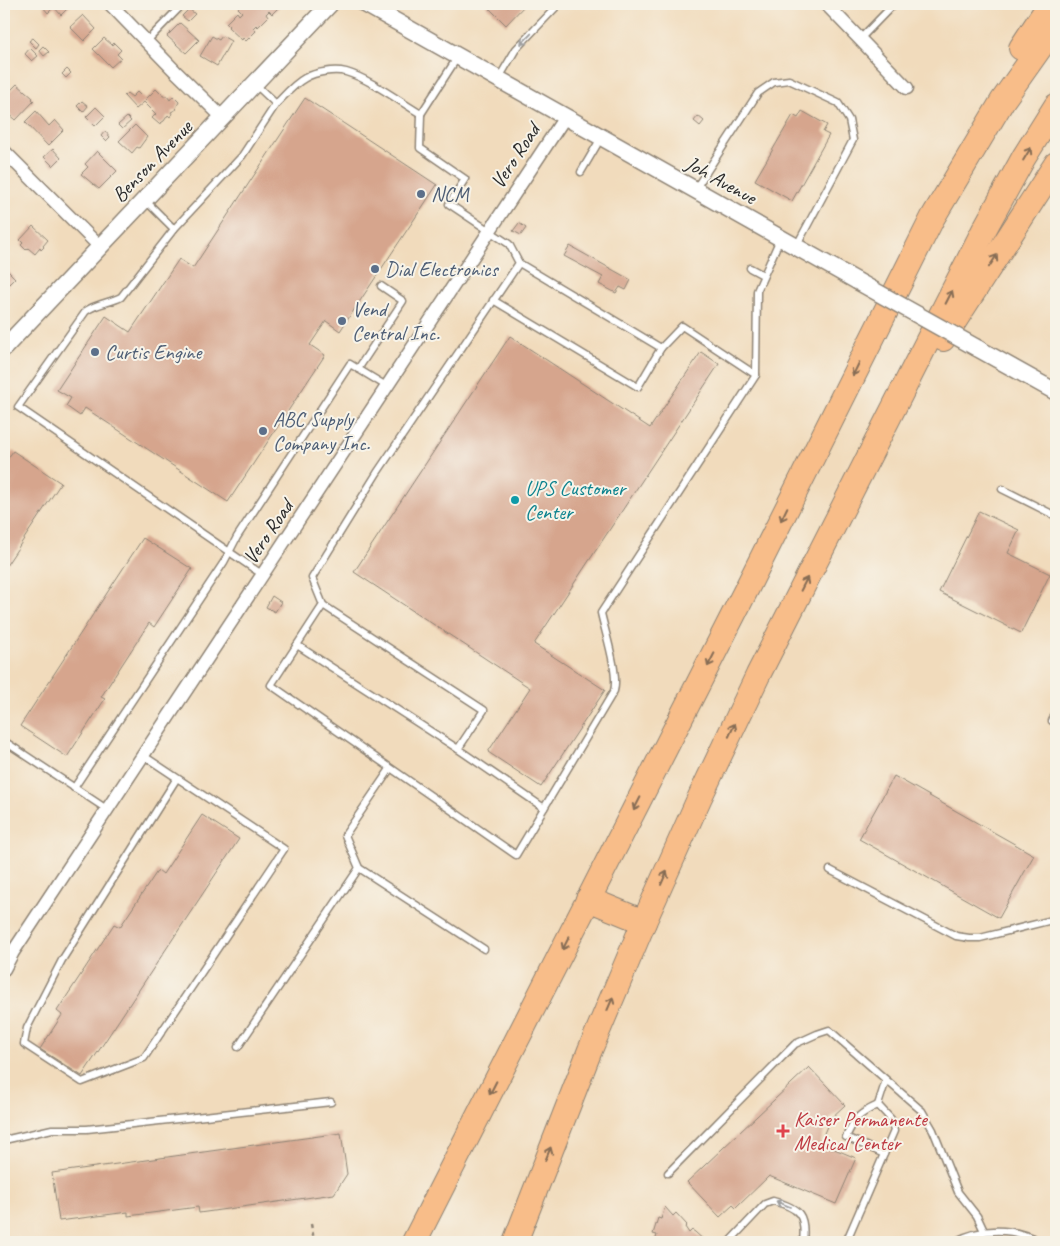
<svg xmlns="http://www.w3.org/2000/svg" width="1060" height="1246" font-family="Caveat,sans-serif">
  <rect width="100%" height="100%" fill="#f7f3e8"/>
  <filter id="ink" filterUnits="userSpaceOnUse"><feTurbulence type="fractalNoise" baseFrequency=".02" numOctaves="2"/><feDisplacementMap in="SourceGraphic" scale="10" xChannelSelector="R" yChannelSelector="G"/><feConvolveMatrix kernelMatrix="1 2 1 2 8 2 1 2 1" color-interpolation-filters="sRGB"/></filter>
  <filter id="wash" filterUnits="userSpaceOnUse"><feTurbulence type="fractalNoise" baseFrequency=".0096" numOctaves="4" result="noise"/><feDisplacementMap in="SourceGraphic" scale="20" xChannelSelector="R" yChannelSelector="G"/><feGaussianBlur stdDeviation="1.12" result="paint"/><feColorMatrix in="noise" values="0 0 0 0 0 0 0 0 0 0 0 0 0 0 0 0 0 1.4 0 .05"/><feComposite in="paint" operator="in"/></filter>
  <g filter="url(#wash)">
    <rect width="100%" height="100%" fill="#f1dbbc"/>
    <g id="blocks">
      <g fill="#d6a58d">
        <polygon points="47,4 72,4 61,15 54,7 48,13 43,7"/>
        <polygon points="242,4 282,4 272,14 269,11 266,14 268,17 258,27 256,25 253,28 256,31 246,41 243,38 242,40 228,27 229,26 226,23 237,12 239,15 242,12 238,8"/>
        <polygon points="485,4 526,4 506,25"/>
        <polygon points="189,9 195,14 188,21 182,16"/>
        <polygon points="83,15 96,29 84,41 70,27"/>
        <polygon points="180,23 199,40 186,53 167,36"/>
        <polygon points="212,36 219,40 222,36 231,41 217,66 200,56"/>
        <polygon points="33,38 39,44 36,48 29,41"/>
        <polygon points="104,38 112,45 114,43 121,50 117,54 121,58 111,67 93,49"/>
        <polygon points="43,46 49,52 44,56 39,50"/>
        <polygon points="30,48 38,56 32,61 25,54"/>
        <polygon points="67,69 71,73 66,78 62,74"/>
        <polygon points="17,84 33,98 32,99 34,101 16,120 6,111 10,107 4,102 4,97"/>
        <polygon points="156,89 160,93 161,92 163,96 167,96 170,100 173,96 179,102 176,108 177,109 171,112 172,114 170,117 168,115 164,121 159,124 152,118 156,114 144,102 136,109 124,96 127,93 132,97 137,92 145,100"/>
        <polygon points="305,98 437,185 340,331 326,321 310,345 325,355 228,502 85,408 80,416 66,406 71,398 57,390 106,316 130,332 179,259 193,268"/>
        <polygon points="82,101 88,106 83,112 77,106"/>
        <polygon points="96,107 105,116 95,126 86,117"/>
        <polygon points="36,111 49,126 55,120 64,130 48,146 25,122"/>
        <polygon points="802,111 827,125 823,132 829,135 792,201 755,180 793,115 798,118"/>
        <polygon points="698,116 704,121 700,126 694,121"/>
        <polygon points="127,117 131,121 122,129 118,125"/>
        <polygon points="135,125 147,137 139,148 137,147 132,153 119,141"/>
        <polygon points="105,131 110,137 106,141 101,136"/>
        <polygon points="53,149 61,158 53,166 44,157"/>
        <polygon points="97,151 117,171 99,189 81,174 88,167 85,164"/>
        <polygon points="519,223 526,228 521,235 513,231"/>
        <polygon points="33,226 48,240 43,246 44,247 41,250 40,248 35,254 28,248 26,250 21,245 23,243 20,240"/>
        <polygon points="570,246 631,280 626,290 620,287 616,293 599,284 603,277 564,256"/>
        <polygon points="4,267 15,278 4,289"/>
        <polygon points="510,336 650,428 701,352 719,364 534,644 605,690 541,787 488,752 530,688 354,572"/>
        <polygon points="13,451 61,483 4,569 4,464"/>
        <polygon points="979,511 1019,530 1008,553 1050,574 1021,633 939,592"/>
        <polygon points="143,538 192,569 154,627 149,623 101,697 105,699 67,757 20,726"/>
        <polygon points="272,596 281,602 275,612 266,607"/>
        <polygon points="894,776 1034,855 999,918 859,839"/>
        <polygon points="202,815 239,839 82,1076 40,1049 62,1015 57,1011 114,924 120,927 158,870 163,874"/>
        <polygon points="809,1067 845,1105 830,1119 820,1143 856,1158 836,1204 769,1176 736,1208 733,1205 720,1217 687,1182"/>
        <polygon points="341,1133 347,1174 334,1194 199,1213 198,1207 128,1216 128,1212 59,1221 52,1173"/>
        <polygon points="665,1207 673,1216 676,1213 687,1225 685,1227 689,1233 692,1230 695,1232 706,1242 655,1242 657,1235 653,1234 658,1218 661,1219"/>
      </g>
    </g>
  </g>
  <g filter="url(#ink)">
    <use href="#blocks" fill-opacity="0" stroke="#8e8374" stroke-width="1"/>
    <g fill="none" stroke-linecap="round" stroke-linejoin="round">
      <defs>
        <g id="service">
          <polyline points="860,39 894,4"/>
          <polyline points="147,41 183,4"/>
          <polyline points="499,78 516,49 559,4"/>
          <path d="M276 104C285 95 294 84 305 78 316 72 334 69 346 72 370 79 399 101 421 114L457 58"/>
          <path d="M421 114 420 148 465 179 449 204 509 244 519 263 377 473 312 578 323 605 271 685 516 855 614 691C619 674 605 632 601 613L756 375 757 291 780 239"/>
          <polyline points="581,172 601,138"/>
          <polyline points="696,188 758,93 774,82 789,80 838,103 849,120 853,140 797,245"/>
          <polyline points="145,200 174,229 242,156 276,104 255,84"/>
          <path d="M174 229 121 297C110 303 97 303 86 311L18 407 263 575"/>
          <polyline points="519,263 661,348 682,326 756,375"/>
          <polyline points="750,268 763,275"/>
          <polyline points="493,300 638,387 661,348"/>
          <polyline points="358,369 403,301 381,286"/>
          <polyline points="1002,489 1056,516"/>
          <polyline points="323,605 484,710 458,749"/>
          <polyline points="297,645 458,749 544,808"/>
          <polyline points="1052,721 1056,712"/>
          <polyline points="4,741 108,810"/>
          <polyline points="144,756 284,849 144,1058 82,1082 24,1044 27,1028 62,960 177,778"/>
          <polyline points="74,788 224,562 237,537 350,364 388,387"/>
          <polyline points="359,868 484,949"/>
          <polyline points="830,870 956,936 969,938 980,938 1056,919"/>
          <polyline points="238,1047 359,868 345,835 390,769"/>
          <path d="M878 1105C858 1114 855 1118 846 1137L884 1154"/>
          <polyline points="4,1140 52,1129 87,1129 331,1102"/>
          <polyline points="668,1173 795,1044 817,1034 829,1030 922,1111 933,1130 958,1192 977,1216 984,1231"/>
          <path d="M729 1242 765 1204 773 1201C800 1208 806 1215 803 1242"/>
          <polyline points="846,1242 894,1131 891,1119 878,1105 886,1080"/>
          <path d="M954 1242C983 1227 1012 1227 1041 1242"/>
        </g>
        <g id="minor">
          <polyline points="110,4 175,71 223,118"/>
          <polyline points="826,4 907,88"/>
          <polyline points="4,151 99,246"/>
          <polyline points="4,969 13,952 565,117"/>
        </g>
        <g id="tertiary">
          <polyline points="365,4 857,281"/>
          <polyline points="4,348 330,4"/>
          <polyline points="977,348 1056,392"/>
        </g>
        <g id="motorway">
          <polyline points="1021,48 1050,4"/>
          <polyline points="943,339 1056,164"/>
          <polyline points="588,899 644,922"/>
          <polyline points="414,1242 747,588 933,217 1003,100 1056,25"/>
          <polyline points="515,1242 590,1050 644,922 699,799 758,675 985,228 1024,157 1056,106"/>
        </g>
      </defs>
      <use href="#service" stroke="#8e8374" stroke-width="9"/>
      <use href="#minor" stroke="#8e8374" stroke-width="15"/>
      <use href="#tertiary" stroke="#8e8374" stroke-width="19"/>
      <use href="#motorway" stroke="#8e8374" stroke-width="26"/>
      <polyline stroke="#8e8374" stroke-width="2.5" stroke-dasharray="4 4" stroke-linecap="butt" points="311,1224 314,1240 317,1242"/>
      <use href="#service" stroke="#fff" stroke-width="6"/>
      <use href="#minor" stroke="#fff" stroke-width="12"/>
      <use href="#tertiary" stroke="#fff" stroke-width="16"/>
      <use href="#motorway" stroke="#f8bd89" stroke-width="24"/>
      <defs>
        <polyline id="tertiary-bridge" points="857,281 977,348"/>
      </defs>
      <use href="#tertiary-bridge" stroke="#8e8374" stroke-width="19" stroke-linecap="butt"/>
      <use href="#tertiary-bridge" stroke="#fff" stroke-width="16"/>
    </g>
    <defs><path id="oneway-shaft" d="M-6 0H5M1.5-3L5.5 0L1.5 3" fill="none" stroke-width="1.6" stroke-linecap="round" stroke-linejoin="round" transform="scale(1.25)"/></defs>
    <g stroke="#a0a0a0">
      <use href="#oneway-shaft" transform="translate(526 39) rotate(134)"/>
      <use href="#oneway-shaft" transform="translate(783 1204) rotate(-157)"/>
    </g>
    <g stroke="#876d55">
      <use href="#oneway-shaft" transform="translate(1027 154) rotate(-59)"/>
      <use href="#oneway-shaft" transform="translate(993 261) rotate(-57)"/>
      <use href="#oneway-shaft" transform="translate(949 297) rotate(-63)"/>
      <use href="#oneway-shaft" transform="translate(856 369) rotate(116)"/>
      <use href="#oneway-shaft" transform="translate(784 514) rotate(116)"/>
      <use href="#oneway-shaft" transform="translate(804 584) rotate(-63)"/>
      <use href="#oneway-shaft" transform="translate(711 660) rotate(117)"/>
      <use href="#oneway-shaft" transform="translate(732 730) rotate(-65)"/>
      <use href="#oneway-shaft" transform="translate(637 804) rotate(117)"/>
      <use href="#oneway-shaft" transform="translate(664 878) rotate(-66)"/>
      <use href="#oneway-shaft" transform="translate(566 943) rotate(117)"/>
      <use href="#oneway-shaft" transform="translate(610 1004) rotate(-67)"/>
      <use href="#oneway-shaft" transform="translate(493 1088) rotate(117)"/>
      <use href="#oneway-shaft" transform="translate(548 1154) rotate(-68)"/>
    </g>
  </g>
  <g fill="#5c6f8a" stroke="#f7f3e8" stroke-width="2">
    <circle cx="421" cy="194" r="5"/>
    <circle cx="375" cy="269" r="5"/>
    <circle cx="342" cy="321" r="5"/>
    <circle cx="95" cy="352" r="5"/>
    <circle cx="263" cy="431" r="5"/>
  </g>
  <circle fill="#0f9aa8" stroke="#f7f3e8" stroke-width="2" cx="515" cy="500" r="5"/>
  <path fill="#e0444e" stroke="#f7f3e8" stroke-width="2" d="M780.5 1123.5h5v5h5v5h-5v5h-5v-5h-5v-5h5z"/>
  <g text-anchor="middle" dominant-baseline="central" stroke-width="4" stroke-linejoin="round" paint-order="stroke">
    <g font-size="21" fill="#2b2b2b" stroke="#f7f3e8">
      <text transform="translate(515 156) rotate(-57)">Vero Road</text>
      <text transform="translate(152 161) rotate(-46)">Benson Avenue</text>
      <text transform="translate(721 180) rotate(29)">Joh Avenue</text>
      <text transform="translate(268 532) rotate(-56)">Vero Road</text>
    </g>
    <g font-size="21" fill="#4e5e75" stroke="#f7f3e8" text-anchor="start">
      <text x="431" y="194">NCM</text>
      <text x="385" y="269">Dial Electronics</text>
      <text x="352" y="309">Vend<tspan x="352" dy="24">Central Inc.</tspan></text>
      <text x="105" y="352">Curtis Engine</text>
      <text x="273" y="419">ABC Supply<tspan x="273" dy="24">Company Inc.</tspan></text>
    </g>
    <g font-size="21" fill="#0d838f" stroke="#f7f3e8" text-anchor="start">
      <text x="525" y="488">UPS Customer<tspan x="525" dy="24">Center</tspan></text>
    </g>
    <g font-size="21" fill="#be3a42" stroke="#f7f3e8" text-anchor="start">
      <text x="794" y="1119">Kaiser Permanente<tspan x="794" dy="24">Medical Center</tspan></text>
    </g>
  </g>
  <rect width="1060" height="1246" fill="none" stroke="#f7f3e8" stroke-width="20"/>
</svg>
